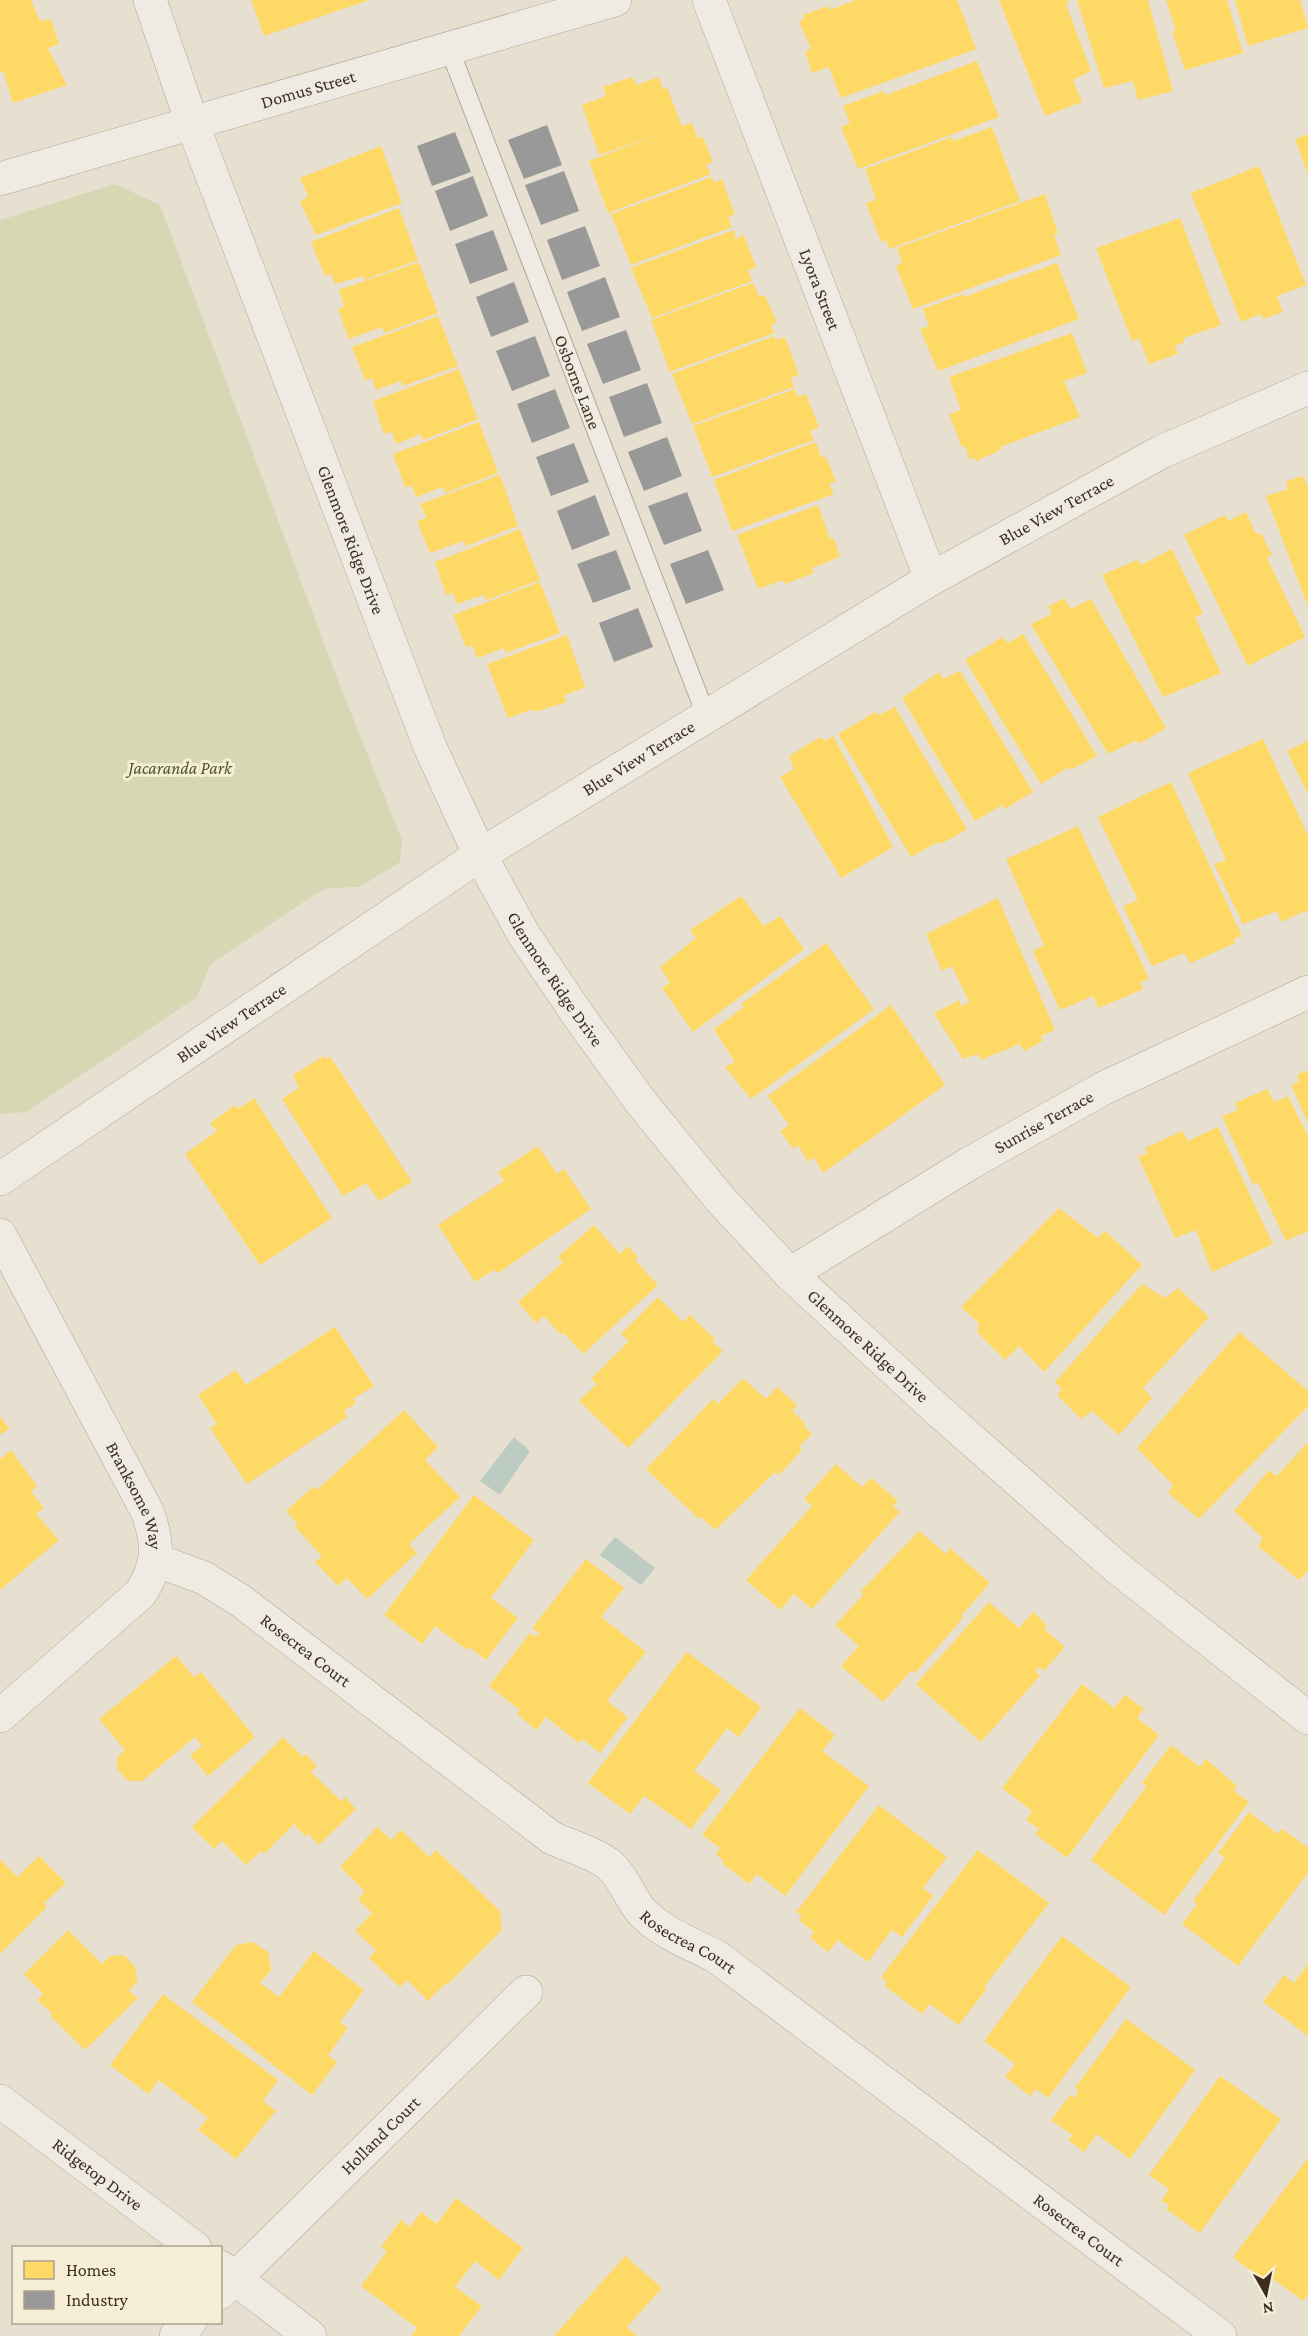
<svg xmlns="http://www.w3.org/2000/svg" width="1308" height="2336" font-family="'Crimson Pro',serif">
  <rect width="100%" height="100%" fill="#e7e0d1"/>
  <polygon fill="#d6d7b3" points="115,184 160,205 342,691 402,840 400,862 360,887 329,888 317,893 211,964 197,997 26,1112 0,1114 0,220"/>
  <g fill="#bcccc2">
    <polygon points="514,1437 530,1451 500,1495 480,1481"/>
    <polygon points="615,1537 655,1568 641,1585 600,1555"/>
  </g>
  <g fill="#ffd966">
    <polygon points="0,0 31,0 40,21 51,19 59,44 48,48 67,85 13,103 3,71 0,72"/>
    <polygon points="251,0 369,0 264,36"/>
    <polygon points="856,0 957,0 976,49 841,98 829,67 812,73 805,52 811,48 799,22 804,19 803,15 828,6 830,10"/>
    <polygon points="999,0 1068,0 1069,2 1066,4 1091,71 1073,80 1082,102 1045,116"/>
    <polygon points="1077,0 1148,0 1173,91 1138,100 1133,81 1104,88"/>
    <polygon points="1166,0 1227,0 1243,53 1185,70 1172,31 1176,31"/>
    <polygon points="1235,0 1300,0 1308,28 1248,46"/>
    <polygon points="977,61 999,117 858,169 841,127 850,123 843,106 884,91 886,95"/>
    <polygon points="632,77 637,85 658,77 663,89 667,88 682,126 692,123 697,138 703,137 713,162 706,165 711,174 608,213 589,161 658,135 599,155 582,105 606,96 603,87"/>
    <polygon points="992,127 1020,201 889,249 886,240 881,242 866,203 876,200 865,169 952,137 954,141"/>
    <polygon points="1308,134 1308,174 1295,139"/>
    <polygon points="381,146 402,203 316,235 300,202 308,196 300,178"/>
    <polygon points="1259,166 1306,285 1277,296 1283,312 1263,319 1261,314 1241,322 1191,193"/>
    <polygon points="712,177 714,183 722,179 735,214 728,217 732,227 631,265 611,214"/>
    <polygon points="1045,194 1058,233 1054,235 1061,255 913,309 896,266 902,263 897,248"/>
    <polygon points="399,208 418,260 364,280 363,276 335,284 331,274 325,276 311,242"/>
    <polygon points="1180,218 1221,325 1184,338 1184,342 1175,346 1178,354 1149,364 1139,338 1132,341 1096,248"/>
    <polygon points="734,230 736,239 744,235 756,267 748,270 752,281 652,318 631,268"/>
    <polygon points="419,262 438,313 384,333 382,327 349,339 338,309 344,306 339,290"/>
    <polygon points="1057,263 1079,319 938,371 920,329 929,326 923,309 963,294 964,297"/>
    <polygon points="753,283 759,296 765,296 777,322 771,325 774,333 670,372 651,320"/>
    <polygon points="438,316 458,366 403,386 401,381 376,390 372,378 365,380 352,347"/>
    <polygon points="1072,333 1087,373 1064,381 1080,417 1000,447 1001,450 976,461 974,458 969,459 966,447 962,447 949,414 961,410 949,377"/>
    <polygon points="774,336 775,340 785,337 799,375 791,378 794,387 692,424 672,374"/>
    <polygon points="459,369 478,419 423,440 421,434 396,444 392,432 384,434 373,401"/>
    <polygon points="795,389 798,397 806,394 819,427 810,431 814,440 712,477 693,426"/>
    <polygon points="479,422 498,473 445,493 443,487 416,497 412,486 405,487 393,454"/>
    <polygon points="816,442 821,457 826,457 836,481 829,484 834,494 732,531 714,480"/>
    <polygon points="500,475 518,526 466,546 463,541 430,553 417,521 427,518 420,504"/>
    <polygon points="1303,476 1308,487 1308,606 1266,496 1288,489 1286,481"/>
    <polygon points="818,505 830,539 834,538 840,557 812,568 814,573 785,584 783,580 758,589 737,535"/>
    <polygon points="1246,512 1256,534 1261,533 1272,555 1267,558 1305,637 1248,666 1184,535 1225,515 1228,521"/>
    <polygon points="520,529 540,580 487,600 483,595 457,604 453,593 446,595 435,562"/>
    <polygon points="1172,549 1203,613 1195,617 1221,673 1163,697 1102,575 1137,560 1141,565"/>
    <polygon points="540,582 560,633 506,653 504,648 477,658 473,646 466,647 453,615"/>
    <polygon points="1064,598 1071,609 1091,599 1166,728 1139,744 1137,740 1108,754 1031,624 1052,614 1048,607"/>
    <polygon points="1023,634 1097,756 1070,770 1069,767 1041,784 965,660 1002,637 1008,643"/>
    <polygon points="567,635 585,687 563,696 567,702 534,712 533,709 508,718 487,664"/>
    <polygon points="960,671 1033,792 1005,809 1002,805 975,821 902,698 939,672 943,679"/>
    <polygon points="895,707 967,829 941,844 938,842 911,857 838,734 875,712 879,715"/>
    <polygon points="833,736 893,847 841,878 780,777 794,769 789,756 820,737 825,741"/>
    <polygon points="1263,739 1308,836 1308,910 1281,922 1277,911 1243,924 1214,864 1226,860 1188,773"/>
    <polygon points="1308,741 1308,794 1287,751"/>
    <polygon points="1171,782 1242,936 1234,939 1235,943 1191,963 1184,953 1152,966 1123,906 1138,900 1098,817"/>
    <polygon points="1078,826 1149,979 1140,982 1143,989 1099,1008 1093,996 1060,1010 1033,951 1044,945 1006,859"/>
    <polygon points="741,896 764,926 780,916 804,949 693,1032 662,988 670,983 660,967 696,938 690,930"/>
    <polygon points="998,898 1055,1030 1041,1036 1043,1041 1024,1051 1020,1044 980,1060 978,1054 963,1059 934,1013 960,1000 961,1007 969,1002 952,966 942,971 926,934"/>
    <polygon points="826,943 874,1009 751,1099 725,1067 735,1062 714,1029 744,1007 741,1004"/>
    <polygon points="891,1005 945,1085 823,1173 814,1157 808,1162 798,1145 793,1149 780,1131 789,1125 768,1096"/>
    <polygon points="324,1056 327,1060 330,1056 412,1182 379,1201 366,1183 343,1196 282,1099 299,1088 293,1075"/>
    <polygon points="1308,1070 1308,1123 1291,1085 1299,1082 1297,1075"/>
    <polygon points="1267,1089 1274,1102 1288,1096 1308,1136 1308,1231 1286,1241 1258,1183 1253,1184 1222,1116 1238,1110 1235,1103"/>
    <polygon points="254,1098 332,1218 260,1265 185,1154 217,1131 210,1123 235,1105 238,1109"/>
    <polygon points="1218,1127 1273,1244 1212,1272 1196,1230 1175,1238 1138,1156 1147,1154 1145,1148 1182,1131 1188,1141"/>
    <polygon points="538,1146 557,1174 564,1169 591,1209 498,1273 494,1270 475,1282 438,1225 504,1181 498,1172"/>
    <polygon points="1059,1208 1098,1238 1105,1231 1142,1265 1044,1372 1019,1346 1005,1360 977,1332 979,1323 961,1307"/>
    <polygon points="594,1225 620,1254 628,1246 638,1257 635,1260 658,1285 583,1354 563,1332 561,1335 544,1316 536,1323 518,1302 563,1262 558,1257"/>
    <polygon points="1142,1284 1165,1298 1178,1288 1209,1317 1143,1388 1152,1398 1119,1435 1092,1411 1081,1419 1057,1395 1062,1389 1055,1382"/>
    <polygon points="658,1297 683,1322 690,1315 715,1339 713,1342 723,1351 628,1448 579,1401 597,1384 591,1379 629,1341 621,1334"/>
    <polygon points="335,1327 374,1386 353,1399 356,1403 344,1411 347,1417 247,1484 210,1428 217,1424 198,1395 236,1370 246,1385"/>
    <polygon points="1239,1332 1308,1391 1308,1406 1199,1519 1168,1493 1173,1485 1137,1448"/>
    <polygon points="743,1378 766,1399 777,1387 797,1405 792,1411 806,1424 804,1426 812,1434 799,1447 802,1450 779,1475 775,1472 715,1530 701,1517 699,1519 646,1469 713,1399 718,1404"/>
    <polygon points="404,1410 438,1447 425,1460 460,1497 409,1544 417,1553 367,1599 347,1578 338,1586 315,1562 322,1556 295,1527 298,1524 286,1511 314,1486 317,1490"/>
    <polygon points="0,1416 9,1428 0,1435"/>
    <polygon points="1308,1442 1308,1571 1299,1580 1258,1546 1263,1538 1234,1511 1269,1470 1277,1476"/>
    <polygon points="11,1450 37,1486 31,1491 44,1508 36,1514 59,1540 0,1590 0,1459"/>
    <polygon points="836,1464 862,1487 871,1478 898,1501 893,1506 900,1512 812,1609 794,1594 780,1610 746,1580 812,1506 804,1499"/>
    <polygon points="474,1495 534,1540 491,1598 518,1618 486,1660 469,1647 467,1650 435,1626 422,1644 384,1615"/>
    <polygon points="919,1531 946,1554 950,1548 990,1583 961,1616 963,1618 915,1673 912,1670 883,1702 841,1666 859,1646 835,1625 863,1595 861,1591"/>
    <polygon points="586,1559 624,1588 601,1617 646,1652 607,1701 628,1717 600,1753 582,1739 579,1743 546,1717 536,1730 517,1714 520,1710 489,1686 530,1633 535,1637 539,1633 532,1628"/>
    <polygon points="989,1602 1019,1628 1033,1612 1047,1625 1044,1629 1065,1647 1044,1671 1039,1667 1035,1672 1040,1676 981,1742 916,1684"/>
    <polygon points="687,1652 761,1707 739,1737 727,1728 694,1771 721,1790 691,1829 644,1796 630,1814 588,1783"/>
    <polygon points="176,1656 194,1677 201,1672 255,1737 208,1776 190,1755 202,1746 195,1737 142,1781 128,1781 116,1767 118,1756 125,1750 99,1719"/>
    <polygon points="1082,1684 1114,1708 1125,1695 1144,1709 1137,1718 1159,1735 1067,1858 1035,1834 1039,1829 1026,1820 1032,1811 1002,1788"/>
    <polygon points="800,1708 835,1735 822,1751 869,1786 785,1896 757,1874 749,1884 722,1863 724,1861 716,1854 720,1848 702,1835"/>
    <polygon points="283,1737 303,1757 306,1754 317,1766 311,1772 341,1801 345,1797 356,1809 319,1845 308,1834 305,1836 294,1824 264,1854 261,1851 246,1865 222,1841 214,1849 192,1827"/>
    <polygon points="1171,1745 1200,1767 1206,1759 1237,1786 1234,1791 1249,1802 1164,1915 1091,1860 1147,1786 1142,1783"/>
    <polygon points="879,1805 947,1857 923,1888 933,1896 902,1937 892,1930 868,1962 838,1940 828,1952 810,1938 814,1932 799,1920 802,1916 796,1912"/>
    <polygon points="1249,1812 1278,1834 1282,1829 1308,1848 1308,1873 1238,1966 1182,1924 1197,1904 1193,1901 1225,1858 1218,1853"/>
    <polygon points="377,1827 391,1840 401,1830 429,1857 436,1850 500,1911 502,1930 447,1985 445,1984 428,2001 407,1980 400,1987 369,1958 376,1950 355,1931 372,1913 358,1899 365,1891 340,1867"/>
    <polygon points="978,1850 1049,1903 985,1986 987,1988 959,2025 930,2004 922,2014 885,1986 887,1982 881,1977"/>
    <polygon points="39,1856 66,1883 44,1903 47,1907 0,1954 0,1859 17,1877"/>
    <polygon points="68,1930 102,1964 110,1956 124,1955 136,1968 137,1982 129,1991 138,1998 85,2050 50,2016 52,2013 37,2000 43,1994 24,1974"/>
    <polygon points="1062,1936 1131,1987 1048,2098 1036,2089 1030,2096 1005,2077 1015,2064 984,2041"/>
    <polygon points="253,1942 268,1952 271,1970 260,1983 279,1997 314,1951 364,1990 340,2022 348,2028 328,2055 337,2062 312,2095 192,2002 236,1945"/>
    <polygon points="1308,1964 1308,2036 1263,2002 1284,1975 1294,1983"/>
    <polygon points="163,1994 278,2080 263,2101 276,2111 236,2159 198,2130 208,2118 159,2080 148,2094 110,2065"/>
    <polygon points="1126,2019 1195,2070 1130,2159 1097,2134 1084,2152 1068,2140 1072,2135 1051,2120 1070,2095 1074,2098 1079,2090 1075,2088"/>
    <polygon points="1220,2076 1281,2119 1200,2233 1166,2209 1169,2205 1161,2201 1169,2189 1149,2175"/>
    <polygon points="1308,2158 1308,2294 1303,2301 1273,2279 1268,2285 1233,2257"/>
    <polygon points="456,2198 523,2248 499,2280 475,2261 455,2287 482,2306 459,2336 411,2336 417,2328 361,2286 387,2251 381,2247 401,2220 410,2227 421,2212 437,2224"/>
    <polygon points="625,2256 662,2288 627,2327 637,2336 554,2336"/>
  </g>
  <g fill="#999">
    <polygon points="547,125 562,165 524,179 508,140"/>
    <polygon points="455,132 471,172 432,186 417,146"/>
    <polygon points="564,171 579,211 541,225 525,185"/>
    <polygon points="473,176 488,216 450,231 435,191"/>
    <polygon points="585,226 600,266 562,280 547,240"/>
    <polygon points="493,230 508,270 470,284 455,244"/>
    <polygon points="605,277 620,317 582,331 567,292"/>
    <polygon points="514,282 529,322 491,337 476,297"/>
    <polygon points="626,330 641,370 603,384 587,344"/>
    <polygon points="535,336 550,376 512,391 496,351"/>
    <polygon points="647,383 662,423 624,437 609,397"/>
    <polygon points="555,389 570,428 532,443 517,404"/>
    <polygon points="667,437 682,476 644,491 628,452"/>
    <polygon points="574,443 589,482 551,496 536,457"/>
    <polygon points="687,492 702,531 664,545 648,506"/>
    <polygon points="595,495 610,535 572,550 557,511"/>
    <polygon points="616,550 631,589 593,603 577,564"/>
    <polygon points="708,550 724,590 686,604 670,564"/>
    <polygon points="638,608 653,647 614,662 599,623"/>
  </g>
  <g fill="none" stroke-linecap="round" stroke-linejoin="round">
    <defs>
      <g id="service">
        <path id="s1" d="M449 48 707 718"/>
      </g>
      <g id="minor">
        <path id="s2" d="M709 0 931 579"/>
        <path id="s3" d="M0 179 615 0"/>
        <path id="s4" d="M0 1179 480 855 931 579 1161 452 1308 388"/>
        <path id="s5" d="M0 1235 148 1513C159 1546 159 1562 141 1593L0 1716"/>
        <path id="s6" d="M790 1274 970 1163 1104 1088 1308 992"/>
        <path id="s7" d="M156 1560 204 1578 241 1601 552 1838C570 1846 591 1852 607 1863 623 1875 629 1897 642 1912 662 1933 692 1944 717 1957L1220 2336"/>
        <path id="s8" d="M220 2293 526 1992"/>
        <polyline points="176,2336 190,2322"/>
      </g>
      <g id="tertiary">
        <path id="s9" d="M150 0 192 123 430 747 480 855 524 935 578 1015 640 1101 720 1199 790 1274 940 1412 1115 1566 1308 1718"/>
        <path id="s10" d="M0 2101 195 2248"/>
        <polyline points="220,2267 310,2336"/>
      </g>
    </defs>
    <use href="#service" stroke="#ada599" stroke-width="20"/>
    <use href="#minor" stroke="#ada599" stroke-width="34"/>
    <use href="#tertiary" stroke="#ada599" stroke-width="34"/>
    <use href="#service" stroke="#efebe3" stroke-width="18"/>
    <use href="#minor" stroke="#efebe3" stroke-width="33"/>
    <use href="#tertiary" stroke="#efebe3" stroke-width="33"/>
  </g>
  <g text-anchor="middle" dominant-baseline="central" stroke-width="6" stroke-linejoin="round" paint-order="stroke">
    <g font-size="18" fill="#3d2e20" stroke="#f7eed8">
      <text stroke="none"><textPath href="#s3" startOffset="321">Domus Street</textPath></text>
      <text stroke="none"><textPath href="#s2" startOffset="310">Lyora Street</textPath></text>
      <text stroke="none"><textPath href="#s1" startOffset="358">Osborne Lane</textPath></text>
      <text stroke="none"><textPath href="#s4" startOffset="1251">Blue View Terrace</textPath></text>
      <text stroke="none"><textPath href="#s9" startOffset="576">Glenmore Ridge Drive</textPath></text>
      <text stroke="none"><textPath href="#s4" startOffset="765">Blue View Terrace</textPath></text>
      <text stroke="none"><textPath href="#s9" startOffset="1062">Glenmore Ridge Drive</textPath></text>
      <text stroke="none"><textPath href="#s4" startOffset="279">Blue View Terrace</textPath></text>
      <text stroke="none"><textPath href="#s6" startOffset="296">Sunrise Terrace</textPath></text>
      <text stroke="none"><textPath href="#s9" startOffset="1546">Glenmore Ridge Drive</textPath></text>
      <text stroke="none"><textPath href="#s5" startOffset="294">Branksome Way</textPath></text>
      <text stroke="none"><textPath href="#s7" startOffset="176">Rosecrea Court</textPath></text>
      <text stroke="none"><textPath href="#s7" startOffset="662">Rosecrea Court</textPath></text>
      <text stroke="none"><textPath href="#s8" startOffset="225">Holland Court</textPath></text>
      <text stroke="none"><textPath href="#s10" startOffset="122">Ridgetop Drive</textPath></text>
      <text stroke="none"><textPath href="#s7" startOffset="1148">Rosecrea Court</textPath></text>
    </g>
    <g font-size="18" font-style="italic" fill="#4d5a26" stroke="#f7eed8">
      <text x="180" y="768">Jacaranda Park</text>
    </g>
  </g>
  <rect x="12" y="2246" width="210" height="78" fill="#f7eed8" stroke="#ada18e" stroke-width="1.5"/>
  <rect x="24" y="2261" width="30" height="18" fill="#ffd966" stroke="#ada18e" stroke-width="1.5"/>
  <text x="66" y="2276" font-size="18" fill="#3d2e20">Homes</text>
  <rect x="24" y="2291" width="30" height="18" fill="#999999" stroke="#ada18e" stroke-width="1.5"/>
  <text x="66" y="2306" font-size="18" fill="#3d2e20">Industry</text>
  <g transform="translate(1266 2294) rotate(171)" stroke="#f7eed8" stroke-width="4.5" paint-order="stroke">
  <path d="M0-4.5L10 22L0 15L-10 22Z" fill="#3d2e20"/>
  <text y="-9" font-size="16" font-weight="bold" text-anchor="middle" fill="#3d2e20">N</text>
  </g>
</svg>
